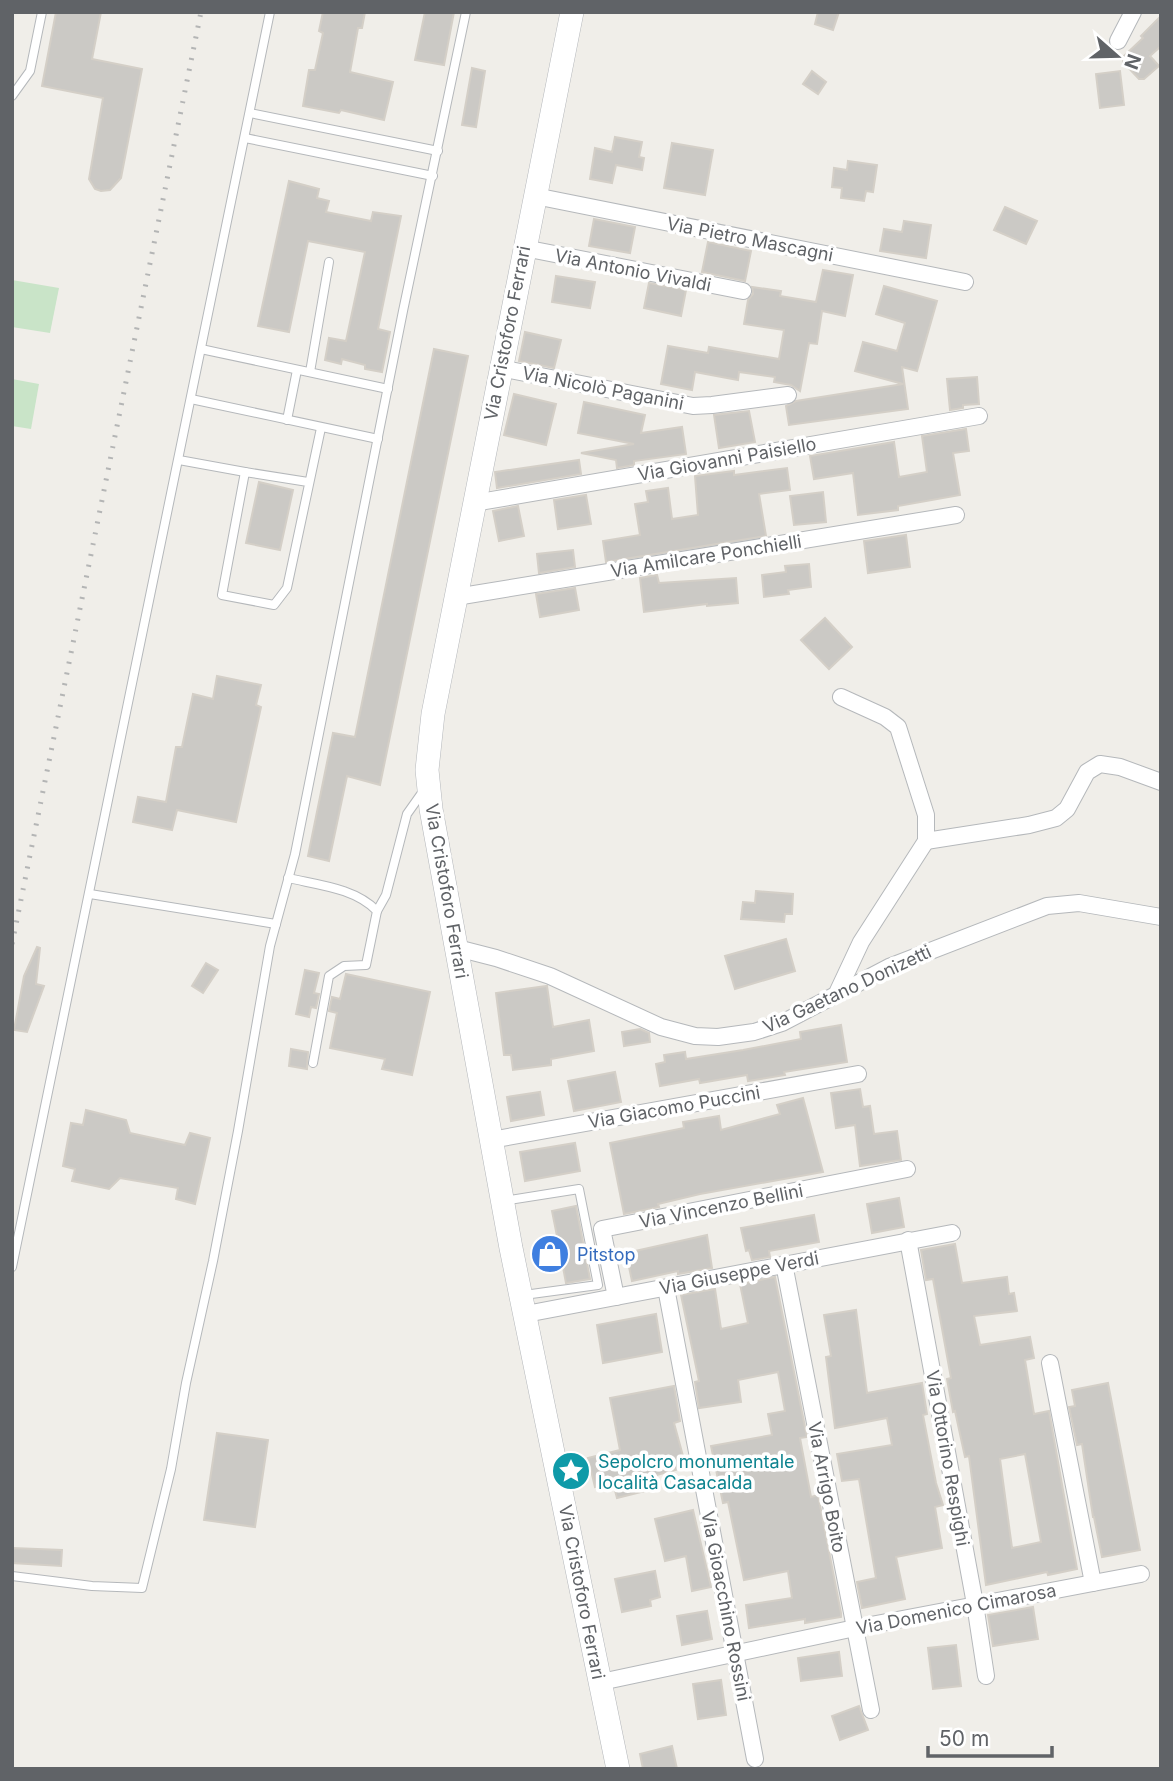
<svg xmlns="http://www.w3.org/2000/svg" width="1173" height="1781" font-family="Inter,sans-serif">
  <rect width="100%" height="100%" fill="#f0eee9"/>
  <g fill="#c9e4c8">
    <polygon points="12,280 59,288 50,333 12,327"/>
    <polygon points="12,379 39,384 31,429 12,426"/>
  </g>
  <g fill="#cbc9c5" stroke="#d4cfc7" stroke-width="2" fill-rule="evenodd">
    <polygon points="56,12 101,12 92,59 142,69 121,178 110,190 101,191 95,189 89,179 103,98 42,86"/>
    <polygon points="323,12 365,12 362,28 358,28 350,72 393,82 384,120 341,110 339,113 303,106 309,70 315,70 323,33 319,31"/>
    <polygon points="425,12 454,12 444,65 415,60"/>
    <polygon points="818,12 839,12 833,30 815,24"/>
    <polygon points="1161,16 1161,46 1150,56 1159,66 1144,79 1139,79 1123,62 1123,57 1143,38 1141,36"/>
    <polygon points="472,68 485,71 476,127 462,125"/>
    <polygon points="812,71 826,82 818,94 803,84"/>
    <polygon points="1120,71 1124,105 1100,108 1096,74"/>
    <polygon points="615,137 642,142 639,157 644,158 642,170 616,165 612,183 590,179 595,148 612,152"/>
    <polygon points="672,143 713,150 705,195 664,188"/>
    <polygon points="848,161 877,165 873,192 866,191 864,201 841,198 842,188 832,187 834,168 847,170"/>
    <polygon points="289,181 319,189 317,198 329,201 326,212 371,221 373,212 401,216 378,329 390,332 382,372 365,369 365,365 342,359 341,364 325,360 329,338 346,341 365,252 308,241 289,332 258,326"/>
    <polygon points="1005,207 1037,221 1026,244 994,230"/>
    <polygon points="594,219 635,227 630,253 589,246"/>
    <polygon points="904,221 931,225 926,258 880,251 884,229 902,232"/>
    <polygon points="708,242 751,251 745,281 702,272"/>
    <polygon points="823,270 853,275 845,316 822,311 817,344 809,343 800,391 791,385 774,382 775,377 739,372 738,380 695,372 692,390 661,384 668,346 708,353 709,347 779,359 784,330 744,324 748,300 753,294 752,287 781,291 780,296 816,302"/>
    <polygon points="556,276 595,282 590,308 552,302"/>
    <polygon points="649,283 686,290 681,316 644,308"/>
    <polygon points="884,286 937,301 917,371 902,367 908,409 789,425 786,406 796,401 903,384 855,371 863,342 897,351 905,323 876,314"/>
    <polygon points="525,332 561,340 554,368 519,361"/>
    <polygon points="434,349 468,356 380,785 347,776 329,861 308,856 333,733 355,737"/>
    <polygon points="977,377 979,404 963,405 963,408 950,410 947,379"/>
    <polygon points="514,394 556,404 546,445 504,435"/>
    <polygon points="584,402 645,415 641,433 682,427 686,454 634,461 634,465 617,468 616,460 581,453 634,444 578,433"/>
    <polygon points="749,411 755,442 719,448 714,415"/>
    <polygon points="966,429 969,451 953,453 960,495 898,506 898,510 858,515 853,473 814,479 810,456 894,442 899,477 927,472 922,436"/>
    <polygon points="579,460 581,474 497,488 495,472"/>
    <polygon points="787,468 790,490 759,494 766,536 606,562 603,541 640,535 635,504 648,502 646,491 668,488 672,519 698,515 695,476 734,471 734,475"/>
    <polygon points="259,482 293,490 280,550 246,543"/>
    <polygon points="823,492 826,522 794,525 790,496"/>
    <polygon points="586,495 591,524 558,529 554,500"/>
    <polygon points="518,506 524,536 499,541 493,511"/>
    <polygon points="906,535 910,567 868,573 864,541"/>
    <polygon points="573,550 575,567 539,573 537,554"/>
    <polygon points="809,564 811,587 788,590 789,594 764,597 762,575 786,572 785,566"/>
    <polygon points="657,575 659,583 736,578 738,603 707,606 707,604 644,612 640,578"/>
    <polygon points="575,588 579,610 540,617 536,594"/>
    <polygon points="825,618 852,647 829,669 801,640"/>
    <polygon points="217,676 261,685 256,705 261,707 236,822 177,810 172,830 133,822 138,797 166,802 176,747 182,747 193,694 213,699"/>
    <polygon points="756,891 793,894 792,914 785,914 784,922 741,919 743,902 755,903"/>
    <polygon points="786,939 795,971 735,989 725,956"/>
    <polygon points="37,947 40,948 36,984 44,986 27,1032 14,1030 24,976"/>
    <polygon points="206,963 218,970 203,993 192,986"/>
    <polygon points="305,970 319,973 314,993 319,994 316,1008 311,1007 309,1017 296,1014"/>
    <polygon points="346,974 430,992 412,1075 382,1069 385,1059 330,1048 337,1013 329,1011 332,997 340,999"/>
    <polygon points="547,986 553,1027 589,1020 594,1051 551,1059 551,1065 513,1070 511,1055 504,1055 496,993"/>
    <polygon points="841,1025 847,1062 784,1072 785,1075 748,1081 747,1075 700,1083 699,1079 660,1086 656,1064 665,1062 664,1055 685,1052 686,1059 743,1050 801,1039 800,1032"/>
    <polygon points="640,1029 649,1033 650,1042 624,1046 622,1032"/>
    <polygon points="291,1049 308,1052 307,1069 289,1066"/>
    <polygon points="615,1072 621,1102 574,1111 568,1081"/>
    <polygon points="860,1089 863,1107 870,1106 874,1134 897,1131 901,1160 860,1166 855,1125 836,1128 831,1093"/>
    <polygon points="540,1092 544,1115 511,1121 507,1097"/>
    <polygon points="803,1098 823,1172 700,1194 658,1204 659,1207 624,1214 610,1143 684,1128 683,1122 719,1116 721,1130 780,1114 777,1105"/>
    <polygon points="86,1110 126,1120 130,1133 185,1145 190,1133 210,1138 195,1204 176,1199 178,1188 120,1178 109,1189 72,1181 75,1169 63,1166 71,1123 83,1125"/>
    <polygon points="575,1143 580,1171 525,1181 520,1152"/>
    <polygon points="899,1198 904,1227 872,1233 867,1204"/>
    <polygon points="576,1206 590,1279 566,1283 562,1262 542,1266 538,1245 558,1241 552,1211"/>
    <polygon points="814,1215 819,1242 769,1251 770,1257 752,1260 749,1250 746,1251 741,1228"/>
    <polygon points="707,1235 712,1268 678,1274 678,1271 632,1281 626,1253"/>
    <path d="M955 1244 962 1283 1007 1277 1009 1294 1014 1293 1017 1311 974 1316 980 1345 1030 1337 1034 1358 1025 1360 1034 1414 1049 1411 1077 1569 1048 1575 1047 1572 986 1585 969 1456 965 1457 955 1411 953 1412 947 1379 951 1378 933 1279 926 1280 921 1250ZM1025 1454 1041 1542 1012 1548 1000 1459Z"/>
    <polygon points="775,1277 807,1437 800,1438 811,1497 818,1495 841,1613 841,1617 805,1623 805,1619 749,1628 746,1605 792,1598 788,1571 744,1580 728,1502 723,1503 711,1446 772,1435 768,1414 785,1411 778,1372 738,1380 741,1402 699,1408 695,1382 699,1381 681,1295 715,1289 721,1329 748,1323 740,1284"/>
    <polygon points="856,1310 867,1393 922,1383 927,1414 923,1415 936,1483 943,1505 935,1507 942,1548 896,1557 905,1599 862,1608 857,1582 876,1578 859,1479 842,1481 837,1454 892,1445 887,1418 835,1428 826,1357 831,1356 824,1315"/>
    <polygon points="656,1314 662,1352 603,1363 597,1325"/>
    <polygon points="1108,1383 1140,1550 1102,1557 1094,1517 1093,1517 1082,1444 1077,1445 1069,1407 1075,1406 1072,1390"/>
    <polygon points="674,1386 680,1421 674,1423 686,1467 642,1479 645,1491 617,1498 613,1483 595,1487 588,1458 620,1450 610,1398"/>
    <polygon points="217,1433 268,1440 255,1527 204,1520"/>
    <polygon points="693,1510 711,1587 692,1591 686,1556 665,1561 655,1519"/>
    <polygon points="12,1548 62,1550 61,1566 12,1563"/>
    <polygon points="655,1571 660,1597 650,1600 651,1606 622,1612 615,1579"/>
    <polygon points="1033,1607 1038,1639 993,1646 988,1615"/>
    <polygon points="707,1611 712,1639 682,1645 677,1616"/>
    <polygon points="956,1645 961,1686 933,1689 928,1648"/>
    <polygon points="839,1652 842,1676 801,1681 798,1658"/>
    <polygon points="721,1680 726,1715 698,1719 693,1684"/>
    <polygon points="859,1706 868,1730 840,1740 832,1716"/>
    <polygon points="672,1746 677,1769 643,1769 640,1754"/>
  </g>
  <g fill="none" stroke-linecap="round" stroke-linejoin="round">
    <defs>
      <g id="service">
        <polyline points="12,96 30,71 42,12"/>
        <polyline points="250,113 438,151"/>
        <polyline points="245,138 433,176"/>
        <polyline points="201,349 388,389"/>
        <polyline points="310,372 329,262"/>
        <polyline points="191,399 378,439"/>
        <polyline points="287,420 297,370"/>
        <polyline points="179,460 245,472"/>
        <polyline points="308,482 245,472 222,595 274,605 287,588 321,428"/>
        <path d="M288 878C318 885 355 888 377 911L366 965 344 966 329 976 313 1063"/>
        <polyline points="90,894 276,924"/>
        <polyline points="377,911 386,895 407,814 424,790"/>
        <polyline points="503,1201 579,1189 598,1285 524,1295"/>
        <polyline points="12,1267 270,12"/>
        <polyline points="12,1576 92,1586 142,1588 171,1469 186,1383 213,1261 238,1131 270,946 295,854 403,311 466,12"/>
      </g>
      <g id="minor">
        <polyline points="1118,41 1133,12"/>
        <polyline points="535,196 965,282"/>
        <polyline points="524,248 743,291"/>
        <polyline points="500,368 693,406 712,405 788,395"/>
        <polyline points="474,503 979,416"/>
        <polyline points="456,597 956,515"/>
        <polyline points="926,841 1029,825 1056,818 1067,809 1087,772 1100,764 1120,767 1161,782"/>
        <polyline points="457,948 496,958 550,976 661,1027 695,1036 718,1037 754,1032 782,1023 889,967 1047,906 1079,903 1161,917"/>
        <polyline points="838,991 861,942 926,841 926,815 898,727 885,717 841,697"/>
        <polyline points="491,1140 858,1074"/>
        <polyline points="908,1240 975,1604 986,1676"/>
        <polyline points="784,1264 871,1710"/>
        <polyline points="666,1288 755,1759"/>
        <polyline points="616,1297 602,1229 907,1169"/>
        <polyline points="526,1314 952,1233"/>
        <polyline points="1093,1583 1141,1574"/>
        <polyline points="601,1682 855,1628 1093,1583 1050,1363"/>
      </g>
      <polyline id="secondary" points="572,12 433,714 427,770 431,809 511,1248 618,1769"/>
    </defs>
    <use href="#service" stroke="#b5b8bb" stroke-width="10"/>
    <use href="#minor" stroke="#b5b8bb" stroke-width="18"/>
    <use href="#secondary" stroke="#b4b7bb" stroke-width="24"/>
    <use href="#service" stroke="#fff" stroke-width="8"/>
    <use href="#minor" stroke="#fff" stroke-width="16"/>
    <use href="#secondary" stroke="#fff" stroke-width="23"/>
    <polyline stroke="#b4b5b5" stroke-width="5" stroke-dasharray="2 9" stroke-linecap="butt" points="12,944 201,12"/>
  </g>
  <defs>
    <symbol id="shop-disc" viewBox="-11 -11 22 22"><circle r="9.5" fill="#3f7fe0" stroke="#fff"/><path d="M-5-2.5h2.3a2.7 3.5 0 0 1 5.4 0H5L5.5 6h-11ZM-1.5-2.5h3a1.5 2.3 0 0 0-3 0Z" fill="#fff"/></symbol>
    <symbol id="sight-disc" viewBox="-11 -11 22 22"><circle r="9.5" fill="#0f9aa8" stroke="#fff"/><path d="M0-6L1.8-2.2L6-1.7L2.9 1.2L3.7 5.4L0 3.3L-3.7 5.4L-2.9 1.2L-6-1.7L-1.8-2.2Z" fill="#fff"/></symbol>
  </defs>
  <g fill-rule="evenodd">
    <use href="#shop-disc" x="528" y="1232" width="44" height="44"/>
    <use href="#sight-disc" x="549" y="1449" width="44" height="44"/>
  </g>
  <g text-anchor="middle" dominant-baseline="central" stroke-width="7" stroke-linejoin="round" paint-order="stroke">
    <g font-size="18" fill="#606367" stroke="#fff">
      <text transform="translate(750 239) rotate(11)">Via Pietro Mascagni</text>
      <text transform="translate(633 270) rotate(11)">Via Antonio Vivaldi</text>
      <text transform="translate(507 333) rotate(-79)">Via Cristoforo Ferrari</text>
      <text transform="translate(603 388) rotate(11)">Via Nicolò Paganini</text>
      <text transform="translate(727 459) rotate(-10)">Via Giovanni Paisiello</text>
      <text transform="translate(706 556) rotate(-9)">Via Amilcare Ponchielli</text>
      <text transform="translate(447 891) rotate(80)">Via Cristoforo Ferrari</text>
      <text transform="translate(847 989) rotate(-25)">Via Gaetano Donizetti</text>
      <text transform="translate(674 1107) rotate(-10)">Via Giacomo Puccini</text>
      <text transform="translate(721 1206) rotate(-11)">Via Vincenzo Bellini</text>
      <text transform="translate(739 1273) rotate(-11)">Via Giuseppe Verdi</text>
      <text transform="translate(948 1458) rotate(80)">Via Ottorino Respighi</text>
      <text transform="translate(827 1487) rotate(79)">Via Arrigo Boito</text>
      <text transform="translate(582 1592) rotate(79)">Via Cristoforo Ferrari</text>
      <text transform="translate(726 1606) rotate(79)">Via Gioacchino Rossini</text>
      <text transform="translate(956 1609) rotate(-11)">Via Domenico Cimarosa</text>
    </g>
    <g font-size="18" fill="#366cbe" stroke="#fff" text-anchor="start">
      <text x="577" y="1254">Pitstop</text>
    </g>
    <g font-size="18" fill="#0d838f" stroke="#fff" text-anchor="start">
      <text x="598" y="1461">Sepolcro monumentale<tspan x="598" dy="21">località Casacalda</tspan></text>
    </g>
  </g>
  <rect width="1173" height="1781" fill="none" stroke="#606367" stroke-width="28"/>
  <g transform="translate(1117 56) rotate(110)" stroke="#ffffff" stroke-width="5" paint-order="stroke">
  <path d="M0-5L12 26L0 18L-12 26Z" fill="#606367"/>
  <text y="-10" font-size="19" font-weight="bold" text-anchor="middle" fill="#606367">N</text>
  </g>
  <path d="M928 1746v10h124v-10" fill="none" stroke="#606367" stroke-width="3.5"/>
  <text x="939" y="1746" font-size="21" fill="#606367" stroke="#ffffff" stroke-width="5" paint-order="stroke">50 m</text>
</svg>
